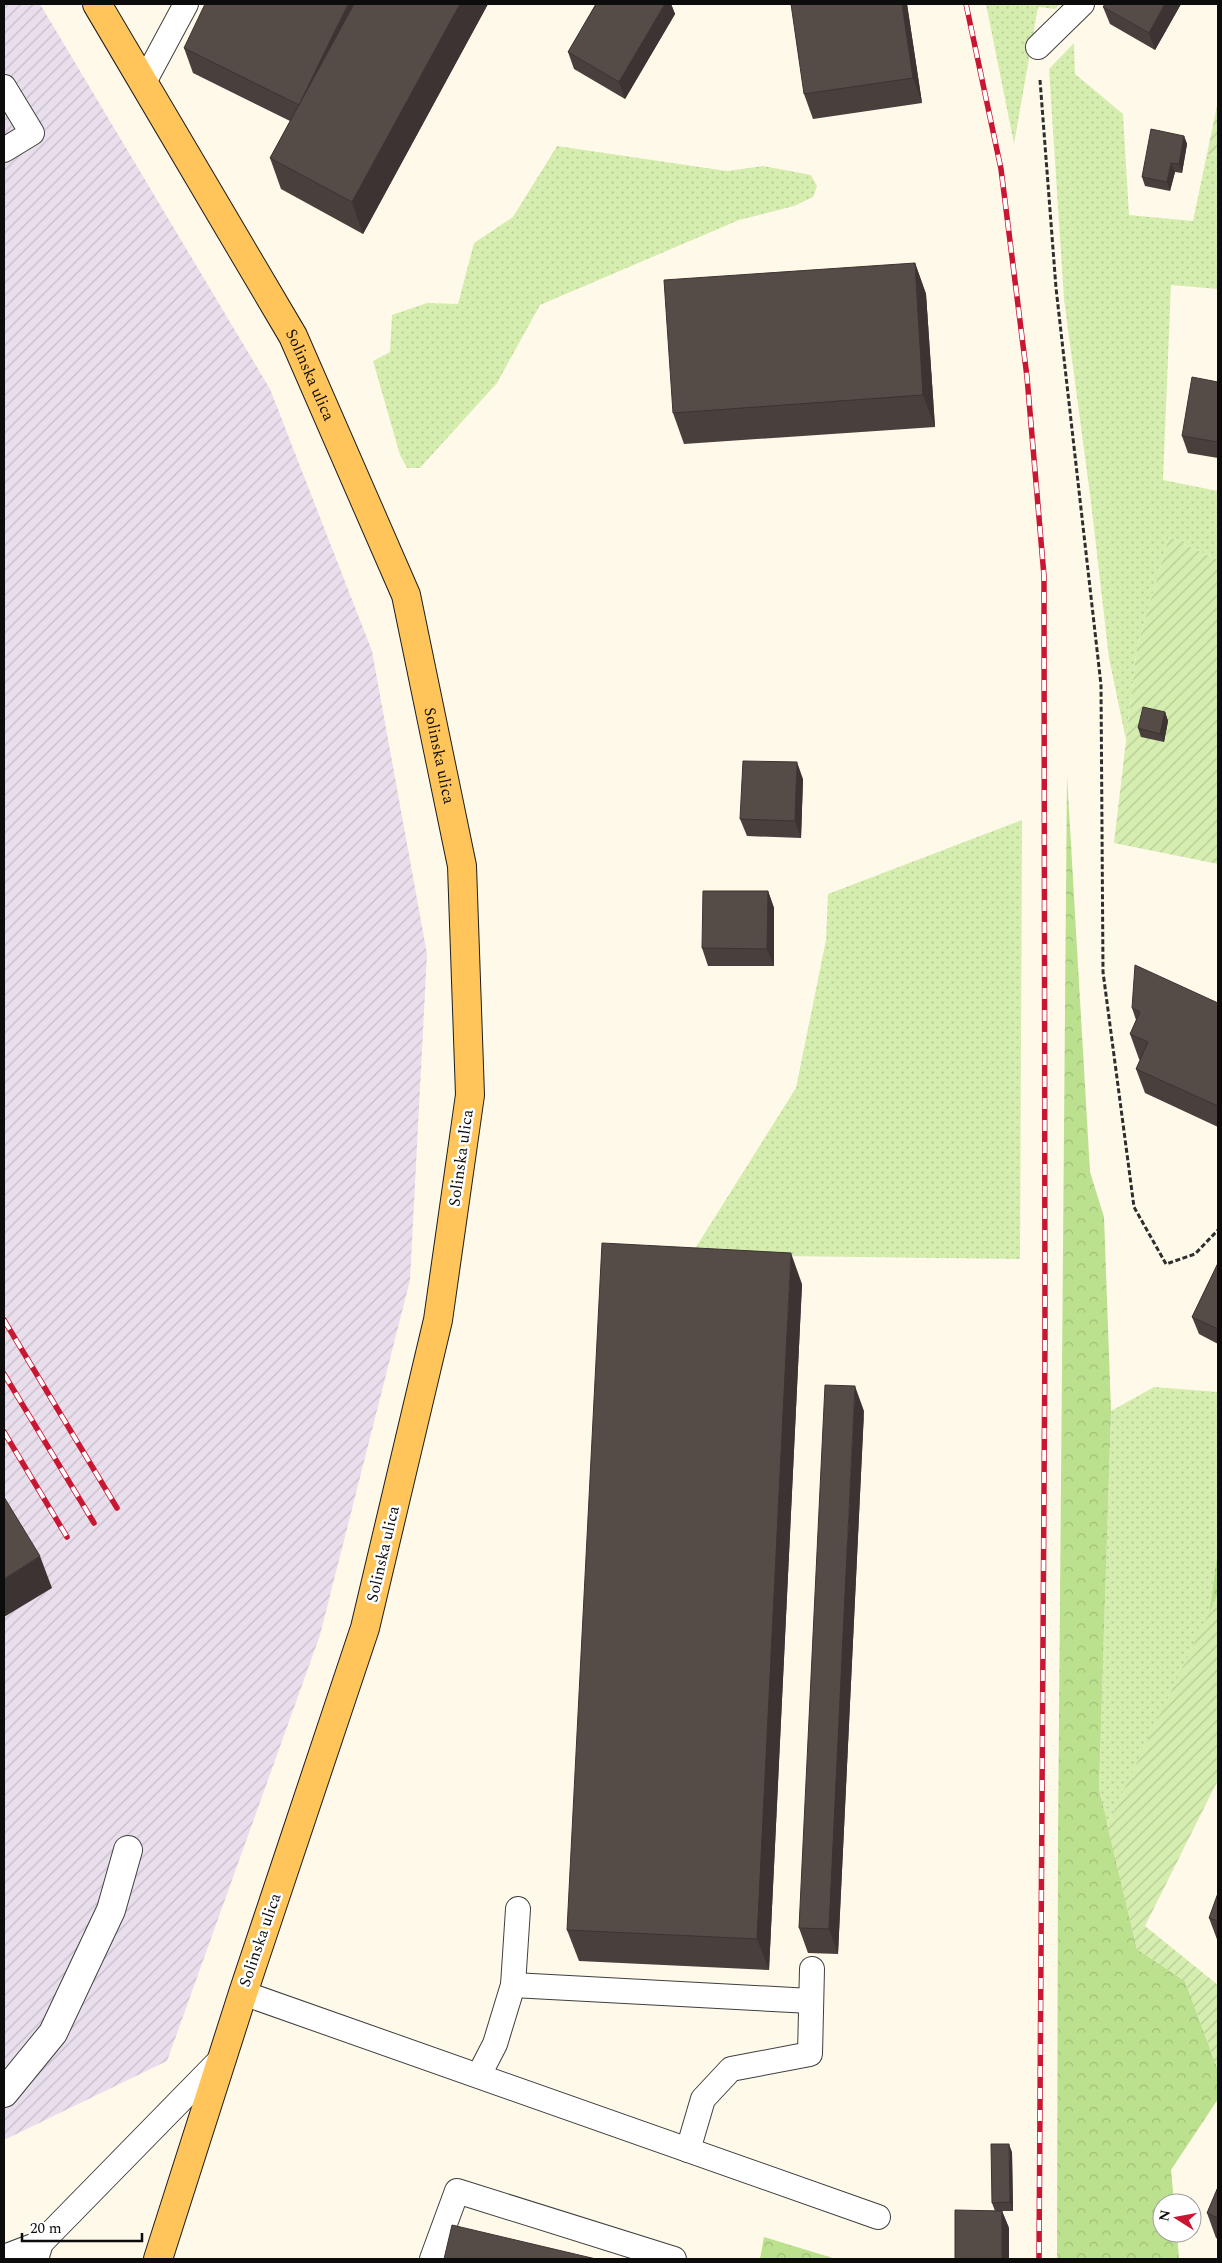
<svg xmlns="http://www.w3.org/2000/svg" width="1222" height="2263" font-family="Spectral,serif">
  <defs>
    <pattern id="industrial-furrows" width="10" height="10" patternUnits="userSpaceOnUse" patternTransform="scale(1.25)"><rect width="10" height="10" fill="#e9deec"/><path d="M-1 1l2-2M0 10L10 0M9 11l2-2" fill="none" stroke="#c7bdc9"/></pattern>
    <pattern id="grass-dots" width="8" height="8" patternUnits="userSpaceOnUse" patternTransform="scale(1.25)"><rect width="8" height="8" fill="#d6edb0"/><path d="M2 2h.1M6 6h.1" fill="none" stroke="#b6ca96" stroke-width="1.8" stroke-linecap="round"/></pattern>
    <pattern id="forest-crowns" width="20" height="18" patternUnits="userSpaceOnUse" patternTransform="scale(1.25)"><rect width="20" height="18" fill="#bbe08e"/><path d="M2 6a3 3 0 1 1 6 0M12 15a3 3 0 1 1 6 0" fill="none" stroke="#a0bf79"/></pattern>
    <pattern id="garden-furrows" width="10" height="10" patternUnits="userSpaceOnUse" patternTransform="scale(1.25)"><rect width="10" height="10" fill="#d6edb0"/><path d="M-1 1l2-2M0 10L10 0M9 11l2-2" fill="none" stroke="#b6ca96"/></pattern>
  </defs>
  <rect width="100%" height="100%" fill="#fff9ea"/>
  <polygon fill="url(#industrial-furrows)" points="4,4 40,4 270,389 372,651 427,954 410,1280 320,1635 167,2061 4,2140"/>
  <g fill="url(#grass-dots)">
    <polygon points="986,4 1060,4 1055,9 1038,7 1014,144"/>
    <polygon points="1074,43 1075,74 1123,114 1129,215 1193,221 1207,154 1218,155 1218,289 1171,285 1163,480 1218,491 1218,560 1169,537 1137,647 1126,740 1109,658 1091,502 1064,299 1049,69"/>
    <polygon points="557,146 727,171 763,166 811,175 817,186 813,197 794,206 739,220 540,305 497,383 420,468 407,468 400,455 373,361 390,352 392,315 427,303 458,304 474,243 513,217"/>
    <polygon points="1022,820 1020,1259 691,1255 796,1088 826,940 828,894"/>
    <polygon points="1154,1387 1218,1392 1218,1548 1209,1615 1107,1825 1099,1789 1111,1411"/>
  </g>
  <g fill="url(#forest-crowns)">
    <polygon points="1067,776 1090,1172 1104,1217 1111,1411 1099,1789 1137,1949 1185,1981 1218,2070 1218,2099 1171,2170 1174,2203 1162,2203 1162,2233 1177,2233 1179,2259 1057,2259 1058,1840"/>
    <polygon points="1218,1548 1218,1594 1209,1615"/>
    <polygon points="764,2237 836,2259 760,2259"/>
  </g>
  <g fill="url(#garden-furrows)">
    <polygon points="1218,101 1218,155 1207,154"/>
    <polygon points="1169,537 1218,560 1218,864 1114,843 1137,647"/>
    <polygon points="1218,1594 1218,1780 1145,1926 1218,1985 1218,2070 1185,1981 1137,1949 1107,1825"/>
  </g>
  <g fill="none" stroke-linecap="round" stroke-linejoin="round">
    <defs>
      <g id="service">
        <polyline points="1038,47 1082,4"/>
        <polyline points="143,84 186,4"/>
        <polyline points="4,87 32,133 4,150"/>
        <polyline points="513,1985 811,2001"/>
        <polyline points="243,1993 878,2217"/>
        <polyline points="479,2075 495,2044 513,1985 518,1909"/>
        <polyline points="688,2150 703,2099 731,2069 810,2054 812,1969"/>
        <polyline points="4,2257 41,2243"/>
        <polyline points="36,2259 41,2243 224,2056"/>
        <polyline points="432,2259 457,2191 674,2259"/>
      </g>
      <polyline id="minor" points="4,2093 53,2033 111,1910 128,1850"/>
      <g id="primary">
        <path id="s1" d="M97 4 293 336 406 595 462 866 470 1095 438 1320 365 1628 243 1993 158 2259"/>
      </g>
    </defs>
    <use href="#service" stroke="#3f3f3f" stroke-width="26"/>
    <use href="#minor" stroke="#3f3f3f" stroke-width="30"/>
    <use href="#primary" stroke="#1d1d1d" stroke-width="30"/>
    <polyline stroke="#2e2e2e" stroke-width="3" stroke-dasharray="5 2.5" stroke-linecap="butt" points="1040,80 1056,288 1101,685 1103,972 1134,1207 1166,1264 1195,1254 1218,1230"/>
    <use href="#service" stroke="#fff" stroke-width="24"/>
    <use href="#minor" stroke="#fff" stroke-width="28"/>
    <use href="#primary" stroke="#ffc55a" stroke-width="28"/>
    <defs>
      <g id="rail">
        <polyline points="966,4 1001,169 1027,377 1044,576 1045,1337 1039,2259"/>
        <polyline points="4,1320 117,1508"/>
        <polyline points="4,1374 94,1523"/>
        <polyline points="4,1432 67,1537"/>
      </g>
    </defs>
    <use href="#rail" stroke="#c91632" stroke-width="5.5"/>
    <use href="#rail" stroke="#fff" stroke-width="4" stroke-dasharray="11" stroke-linecap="butt"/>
  </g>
  <g fill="#49403d">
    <polygon points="488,4 363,234 281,189 270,158 290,121 193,73 184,48"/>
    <polygon points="596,4 671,4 675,14 625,99 574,69 568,52"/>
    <polygon points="907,4 922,103 813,119 804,94"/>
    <polygon points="1181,4 1155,50 1110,24 1103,7"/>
    <polygon points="1184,136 1187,144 1182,173 1175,172 1170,191 1145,186 1142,177"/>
    <polygon points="915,263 926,294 935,427 684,444 673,413"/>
    <polygon points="1218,382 1218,458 1188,453 1182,436"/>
    <polygon points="1165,712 1168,721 1164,742 1141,737 1138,728"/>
    <polygon points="803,779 801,838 747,836 740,819"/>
    <polygon points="768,891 774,908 774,966 708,966 702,948"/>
    <polygon points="1218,1003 1218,1127 1145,1093 1136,1069 1140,1060 1139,1059 1130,1034 1136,1020 1132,1008"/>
    <polygon points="1218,1263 1218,1344 1199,1334 1192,1317"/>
    <polygon points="802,1284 769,1970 579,1961 567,1930"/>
    <polygon points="864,1411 838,1954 808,1953 799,1928"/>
    <polygon points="1218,1893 1218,1942 1209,1918"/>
    <polygon points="1012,2152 1013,2211 1002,2211 1009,2228 995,2211 992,2203"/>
    <polygon points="1218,2187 1218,2239 1216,2238 1207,2213"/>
  </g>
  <g fill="#3c3432">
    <polygon points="348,4 355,4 299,105"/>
    <polygon points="460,4 488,4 363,234 352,202"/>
    <polygon points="665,4 671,4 675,14 625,99 619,82"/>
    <polygon points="902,4 907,4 922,103 913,78"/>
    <polygon points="1165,4 1181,4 1155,50 1149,33"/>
    <polygon points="1184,136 1187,144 1182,173 1179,164"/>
    <polygon points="1171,163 1175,172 1170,191 1167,182"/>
    <polygon points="915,263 926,294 935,427 923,395"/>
    <polygon points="1165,712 1168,721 1164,742 1160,734"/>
    <polygon points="797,762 803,779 801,838 795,821"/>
    <polygon points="768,891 774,908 774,966 767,949"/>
    <polygon points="791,1253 802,1284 769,1970 757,1939"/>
    <polygon points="855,1386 864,1411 838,1954 829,1929"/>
    <polygon points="40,1556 52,1588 4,1617 4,1579"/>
    <polygon points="1009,2144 1012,2152 1013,2211 1010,2202"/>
    <polygon points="1002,2211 1009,2228 1009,2259 1002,2259"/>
  </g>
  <g fill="#554b47" stroke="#3c3432">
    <polygon points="205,4 348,4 299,105 184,48"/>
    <polygon points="354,4 460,4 352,202 270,158"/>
    <polygon points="596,4 665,4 619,82 568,52"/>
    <polygon points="791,4 902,4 913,78 804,94"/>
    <polygon points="1105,4 1165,4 1149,33 1103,7"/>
    <polygon points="1151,129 1184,136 1179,164 1171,163 1167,182 1142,177"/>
    <polygon points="915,263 923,395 673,413 664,280"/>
    <polygon points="1192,377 1218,382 1218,442 1182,436"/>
    <polygon points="1143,707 1165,712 1160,734 1138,728"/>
    <polygon points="743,761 797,762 795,821 740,819"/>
    <polygon points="703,891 768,891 767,949 702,948"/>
    <polygon points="1135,965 1218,1003 1218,1106 1136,1069 1148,1042 1130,1034 1140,1012 1132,1008"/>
    <polygon points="602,1243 791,1253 757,1939 567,1930"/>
    <polygon points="1218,1263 1218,1329 1192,1317"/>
    <polygon points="825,1385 855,1386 829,1929 799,1928"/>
    <polygon points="4,1497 40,1556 4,1579"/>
    <polygon points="1218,1893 1218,1921 1209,1918"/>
    <polygon points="991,2144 1009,2144 1010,2202 992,2203"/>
    <polygon points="1218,2187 1218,2218 1207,2213"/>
    <polygon points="955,2210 1002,2211 1002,2259 955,2259"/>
    <polygon points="452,2225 596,2259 444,2259"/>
  </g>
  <g text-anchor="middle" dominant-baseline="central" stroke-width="5" stroke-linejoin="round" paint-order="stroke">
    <g font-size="16" fill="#0c0c0c" stroke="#fff">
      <text stroke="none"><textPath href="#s1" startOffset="428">Solinska ulica</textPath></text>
      <text stroke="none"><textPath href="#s1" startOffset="832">Solinska ulica</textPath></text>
      <text transform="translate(461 1158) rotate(-82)">Solinska ulica</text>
      <text transform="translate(383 1554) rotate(-77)">Solinska ulica</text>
      <text transform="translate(260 1940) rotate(-71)">Solinska ulica</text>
    </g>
  </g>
  <rect width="1222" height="2263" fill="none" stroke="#0c0c0c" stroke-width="10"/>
  <g transform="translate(1177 2218) rotate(281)"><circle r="24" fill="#ffffff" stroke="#9e9e9e"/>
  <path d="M0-4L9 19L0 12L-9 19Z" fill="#c91632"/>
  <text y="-8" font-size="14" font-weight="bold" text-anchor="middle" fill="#0c0c0c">N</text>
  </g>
  <path d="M22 2233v8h120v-8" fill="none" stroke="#0c0c0c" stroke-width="2.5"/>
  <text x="30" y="2233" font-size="15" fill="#0c0c0c" stroke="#ffffff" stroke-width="4" paint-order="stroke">20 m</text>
</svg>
